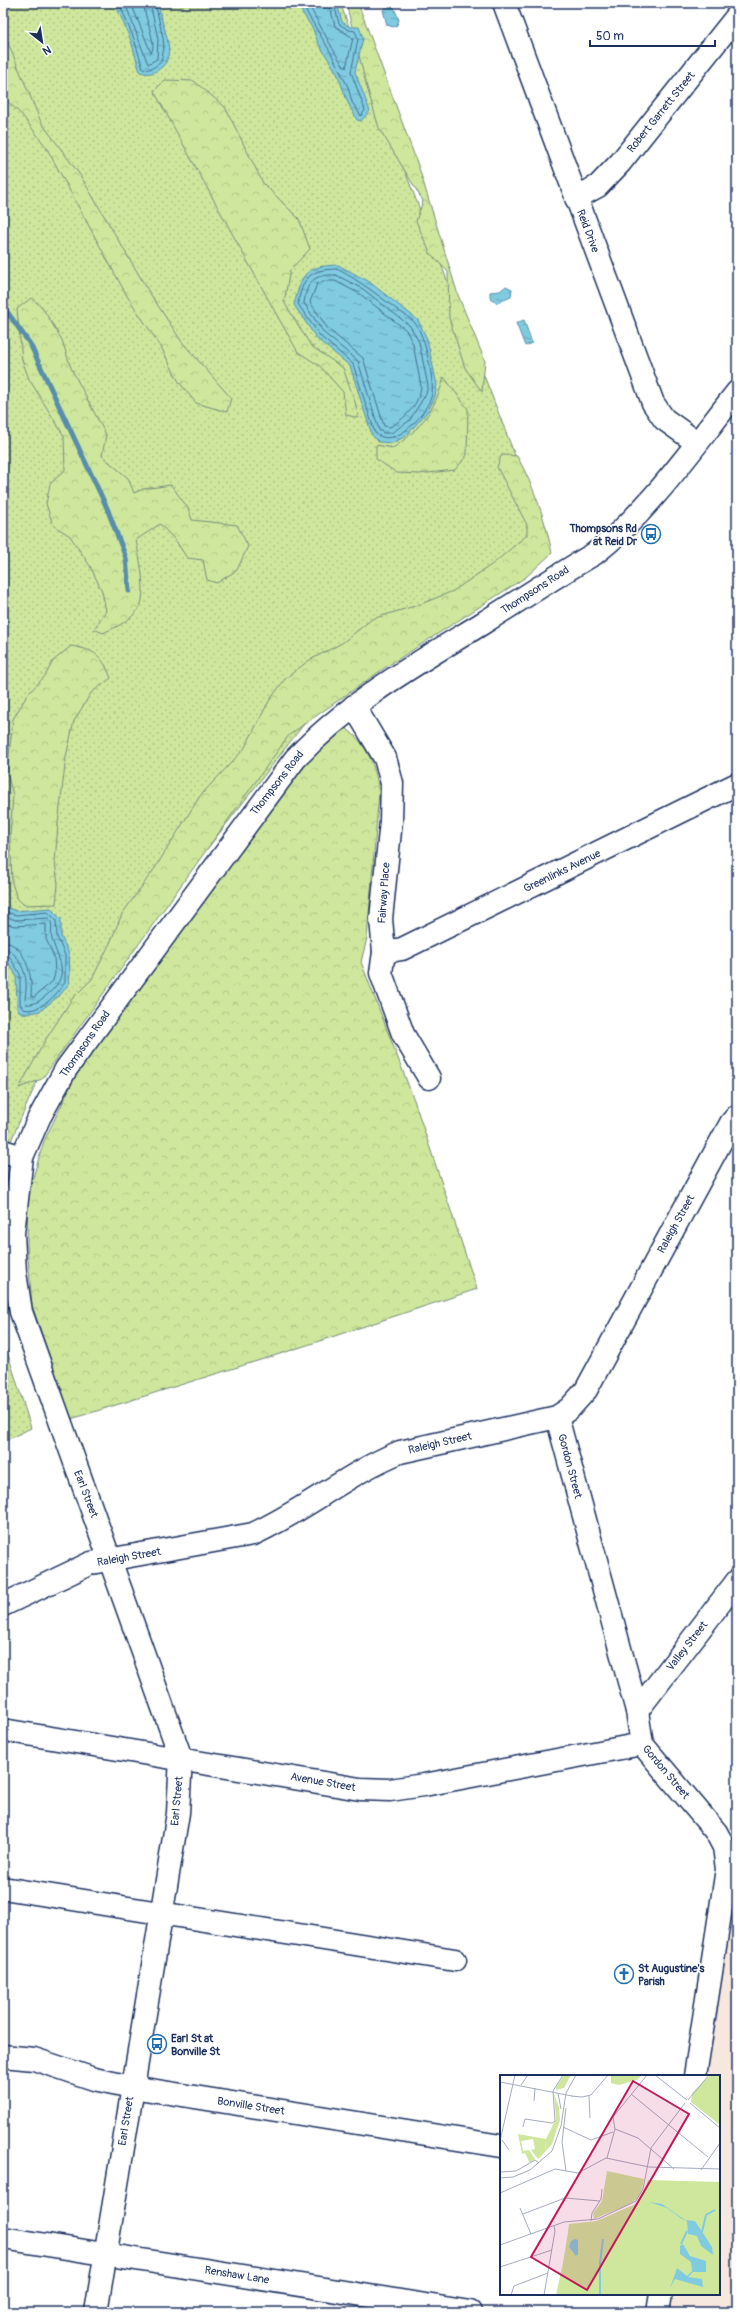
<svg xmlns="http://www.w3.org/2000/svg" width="740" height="2315" font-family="Pangolin,sans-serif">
  <defs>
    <pattern id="grass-dots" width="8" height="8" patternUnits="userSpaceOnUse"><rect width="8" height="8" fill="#cee79c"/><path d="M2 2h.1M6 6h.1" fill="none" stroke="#b0c689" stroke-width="1.8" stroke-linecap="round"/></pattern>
    <pattern id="forest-crowns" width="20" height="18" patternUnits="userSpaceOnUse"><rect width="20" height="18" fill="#cee79c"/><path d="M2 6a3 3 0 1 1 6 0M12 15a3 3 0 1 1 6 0" fill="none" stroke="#b0c689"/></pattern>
    <pattern id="water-ripples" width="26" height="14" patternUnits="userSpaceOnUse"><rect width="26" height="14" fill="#80cbdf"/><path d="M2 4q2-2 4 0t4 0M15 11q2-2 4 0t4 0" fill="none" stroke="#68a5b8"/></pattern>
  </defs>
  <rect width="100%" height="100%" fill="#fff"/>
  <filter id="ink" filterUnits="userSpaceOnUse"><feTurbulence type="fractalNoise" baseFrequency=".025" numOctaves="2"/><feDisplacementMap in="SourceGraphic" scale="8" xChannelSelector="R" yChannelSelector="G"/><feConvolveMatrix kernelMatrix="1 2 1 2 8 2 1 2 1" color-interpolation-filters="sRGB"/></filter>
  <g filter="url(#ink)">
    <polygon fill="#f6e8de" points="719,1922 737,1929 737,2312 658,2312 661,2294 719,2294 719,2076 695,2076"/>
    <g fill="url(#grass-dots)" stroke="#748b7d">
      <polygon points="3,3 340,3 543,528 311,715 114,969 42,1070 3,1159"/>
      <polygon points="3,1338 31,1428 3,1442"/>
    </g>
    <g fill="url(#forest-crowns)" stroke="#748b7d">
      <polygon points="346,3 358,3 419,168 458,295 485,361 482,392 465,368 449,318 448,272 430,253 416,221 423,201 379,128 366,84"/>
      <polygon points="3,31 41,122 80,175 149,292 182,342 231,398 227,412 196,403 179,382 161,347 127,296 46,147 22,115 3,97"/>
      <polygon points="165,80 194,81 225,107 263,183 299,219 310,249 290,270 284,302 311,346 343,368 355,402 359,418 346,415 343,392 320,366 298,352 279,319 154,91"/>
      <path d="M31 298 42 307 62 340 71 368 106 435 102 456 128 478 134 493 143 489 171 485 188 508 192 520 237 525 248 546 237 570 217 583 207 580 203 560 187 558 176 541 160 524 136 540C139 556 148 594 139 608 131 621 116 627 103 633L94 629 106 611 102 591 90 566 70 536 53 525 46 504 50 484 65 470 64 436 29 379 22 360 17 309Z"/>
      <path d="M444 377 468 409 467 455 455 470 419 474 397 473 376 459V445L393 448C421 429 436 408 444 377Z"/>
      <path d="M504 455 517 456C534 487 545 518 552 553L526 577 386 667 289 735 42 1079 19 1088 46 1039 72 999 92 979 110 943 122 914 155 868 200 796 244 749 269 701 285 679 308 661 342 643 372 619 421 604 453 591 494 563 527 535V525L497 467 501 456Z"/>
      <path d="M71 646C95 650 102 655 111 678L91 693 74 721 66 757 58 824 55 862 58 884 56 904 24 905 17 898 12 883 11 856 10 836 13 795 7 773 13 719 28 694 45 676 53 661Z"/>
      <path d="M346 728C368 745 375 765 379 792L367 938 361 962 414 1100 477 1289 286 1352 71 1419 32 1305 27 1246 28 1194 44 1141 79 1069 265 817 311 758 336 733Z"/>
    </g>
    <g fill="url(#water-ripples)" stroke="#588dab">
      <path d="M115 3H159C158 23 182 55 158 70 152 74 147 74 140 72L131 41Z"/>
      <polygon points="296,3 337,3 342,22 350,27 359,27 363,38 355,72 370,111 361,121 357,120 348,103 337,73 318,43 313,29"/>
      <polygon points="388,4 393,5 399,20 397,25 393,27 387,25 383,10"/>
      <path d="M338 265 368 281 418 320 427 339 437 385 435 397 428 411 406 436 393 443 379 442 372 435 350 366 317 339 294 305C302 274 304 266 338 265Z"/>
      <polygon points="506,286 512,289 511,297 497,303 490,298 490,292 500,291"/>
      <polygon points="524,320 532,343 525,346 516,323"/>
      <polygon points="3,906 16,911 50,908 61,919 61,936 69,954 70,973 69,984 60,995 40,1011 27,1014 20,1012 17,1009 16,975 3,954"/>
    </g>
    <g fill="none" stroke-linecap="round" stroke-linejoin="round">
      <g stroke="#436d92" stroke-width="1">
        <path d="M119 3 134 39 143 68C149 72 156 66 161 62L164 48 163 38 155 3"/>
        <polyline points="125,3 148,64 157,59 158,39 150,3"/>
        <path d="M131 3 151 53C158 43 143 16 144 3"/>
        <polyline points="301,3 331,53 348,87 352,102 361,116 365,110 351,72 358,39 355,31 349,30 339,24 334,3"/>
        <path d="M307 3C315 14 339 64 346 68L353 38 335 26 329 3"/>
        <path d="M337 269C360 281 375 293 395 308 401 313 410 317 415 323 425 336 434 378 432 394 428 413 395 451 375 433L353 364 320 336 298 304C302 278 310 269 337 269Z"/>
        <path d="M336 275 363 289 410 326 419 342 428 386 426 394 409 421 391 433H383L379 430 358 361 324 333 304 303C307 281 314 274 336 275Z"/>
        <path d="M324 281H335L360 294 406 330 413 344 421 386C420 403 405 419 390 427L384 426 363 358 328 329 310 302 317 284Z"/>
        <path d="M3 911 16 915 48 912 56 920 57 937 65 955V982C57 995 39 1014 23 1009L20 1004V974L8 954 3 953"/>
        <path d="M3 916 16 920 49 918C54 925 50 932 52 939 59 963 71 974 48 994 41 1000 35 1005 26 1004 24 997 27 990 26 982 26 971 15 948 3 948"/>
        <path d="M3 923 15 926 46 924V939L54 957 55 973 53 981 34 997 31 996C33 978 26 943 3 942"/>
      </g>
      <polyline stroke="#588dab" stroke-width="5" points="3,306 30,344 107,508 126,558 129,591"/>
      <defs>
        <g id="minor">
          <polyline points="504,3 653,403 664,419 696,442"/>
          <polyline points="576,198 598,186 620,163 737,16"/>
          <polyline points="354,706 385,758 392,783 391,821 381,919 384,952 381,973 403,1034 429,1078"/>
          <polyline points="384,952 402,949 737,784"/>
          <polyline points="3,1151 22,1157"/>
          <polyline points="557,1417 637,1711 642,1744 716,1832 724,1847 727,1869 695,2076"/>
          <path d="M3 1605 91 1563 253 1534C304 1511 348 1473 400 1452L557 1417 569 1409 586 1390 731 1123 737 1116"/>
          <polyline points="637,1711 737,1581"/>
          <polyline points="3,1730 360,1789 390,1790 424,1785 642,1744"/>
          <polyline points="3,1888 455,1960"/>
          <polyline points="3,2056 34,2059 94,2079 132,2087 501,2146"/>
          <polyline points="3,2238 470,2312"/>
          <path d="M96 2312 178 1813 181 1758 21 1312 15 1273 13 1233 22 1157 39 1118 66 1069 295 759C348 702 418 663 483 623 520 600 556 576 594 554 648 513 694 446 737 392"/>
          <polyline points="658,2312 661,2294"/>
        </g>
      </defs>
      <use href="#minor" stroke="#1b2f5e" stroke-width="25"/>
      <use href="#minor" stroke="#fff" stroke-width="22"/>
    </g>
  </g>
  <defs>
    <symbol id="bus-ring" viewBox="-11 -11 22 22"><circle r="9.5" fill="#fff" stroke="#1f6fb2" stroke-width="1.5"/><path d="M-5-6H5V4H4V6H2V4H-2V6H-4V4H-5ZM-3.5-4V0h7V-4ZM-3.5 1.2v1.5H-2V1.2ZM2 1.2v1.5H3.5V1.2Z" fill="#1f6fb2"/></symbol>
    <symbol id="church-ring" viewBox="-11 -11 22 22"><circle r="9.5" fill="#fff" stroke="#1f6fb2" stroke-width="1.5"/><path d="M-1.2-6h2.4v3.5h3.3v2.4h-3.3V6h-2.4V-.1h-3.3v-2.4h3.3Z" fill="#1f6fb2"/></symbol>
  </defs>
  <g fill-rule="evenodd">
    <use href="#bus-ring" x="640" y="523" width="22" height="22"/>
    <use href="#church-ring" x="613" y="1963" width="22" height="22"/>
    <use href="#bus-ring" x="146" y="2033" width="22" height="22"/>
  </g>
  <g text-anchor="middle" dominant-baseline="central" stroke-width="3.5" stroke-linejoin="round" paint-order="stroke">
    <g font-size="11" fill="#1b2f5e" stroke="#fff">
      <text transform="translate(661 112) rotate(-51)">Robert Garrett Street</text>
      <text transform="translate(588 231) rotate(69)">Reid Drive</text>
      <text transform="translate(535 590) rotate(-33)">Thompsons Road</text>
      <text transform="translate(277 783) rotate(-52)">Thompsons Road</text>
      <text transform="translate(562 871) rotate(-26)">Greenlinks Avenue</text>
      <text transform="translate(384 893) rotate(-86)">Fairway Place</text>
      <text transform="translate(85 1044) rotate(-55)">Thompsons Road</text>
      <text transform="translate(676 1224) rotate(-61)">Raleigh Street</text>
      <text transform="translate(440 1443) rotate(-13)">Raleigh Street</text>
      <text transform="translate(570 1466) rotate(75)">Gordon Street</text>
      <text transform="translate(86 1494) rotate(69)">Earl Street</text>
      <text transform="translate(129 1557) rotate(-10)">Raleigh Street</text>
      <text transform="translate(687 1646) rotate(-52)">Valley Street</text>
      <text transform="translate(666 1772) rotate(50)">Gordon Street</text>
      <text transform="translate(323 1782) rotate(10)">Avenue Street</text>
      <text transform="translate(177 1801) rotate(-85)">Earl Street</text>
      <text transform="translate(251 2106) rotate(9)">Bonville Street</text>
      <text transform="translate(126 2121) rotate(-81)">Earl Street</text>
      <text transform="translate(237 2275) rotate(9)">Renshaw Lane</text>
    </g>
    <g font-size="11" font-weight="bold" fill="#1b2f5e" stroke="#fff" text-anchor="start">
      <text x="637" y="528" text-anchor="end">Thompsons Rd<tspan x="637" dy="13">at Reid Dr</tspan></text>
      <text x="638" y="1968">St Augustine's<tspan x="638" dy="13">Parish</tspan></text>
      <text x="171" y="2038">Earl St at<tspan x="171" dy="13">Bonville St</tspan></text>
    </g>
  </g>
  <g transform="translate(500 2075)">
    <rect width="220" height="220" fill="#fff"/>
    <path d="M18 59 46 64 45 77 38 84 31 75 35 74 33 64 21 66 23 76 29 75 35 84 30 88 25 78 22 79ZM148 105 220 107V220H58L69 151 95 147 131 132 140 125Z" fill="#cee79c"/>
    <path d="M64 0H71L64 13 56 15V12ZM210 0H220V50L191 27 192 18ZM54 19 59 32 60 45 52 69 45 77 46 64 56 44ZM107 96 144 104 142 114 138 123 128 130 94 144 93 138 102 126ZM195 107H220V109H202L196 114 199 121 195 118 186 121 166 116 163 114 167 112 160 108H186L190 115 198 109ZM217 117 220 119V141L201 124ZM193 125 207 138 208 141 193 130ZM149 129H152L150 155 153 165 159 169 152 170 155 176 154 185H151L153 182 146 167ZM143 130 139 171 141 178 136 170ZM131 131H134L95 151H71L68 158 69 149 97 146ZM172 131 188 141 184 159 181 157 183 147 175 141ZM159 135 165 137 167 144 165 149 169 155V160L181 168 179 178 161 155 158 141ZM123 144 125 147 119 158 110 163 109 159 113 157ZM96 161 98 168 103 163H108L106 175 101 179 98 191 99 172 92 163ZM68 164 61 200V213L64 215 56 220ZM123 166 122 174 113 191 114 175ZM78 167 80 178 78 202 75 197 74 185 79 179ZM159 173 165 175 161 194 156 189 161 177ZM88 174 90 178 93 220H87ZM213 176 220 190V205L217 210 208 212 205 210H209H205L202 204 203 199 206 198V206L214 207 219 199 216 189 209 179 214 180ZM170 182 185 196 177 192 174 204 166 201 174 197 175 191ZM115 192 120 198 116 211 113 196Z" fill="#cee79c"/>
    <path d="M111 0H142L137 5 119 10 111 8Z" fill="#cee79c"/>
    <path d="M149 127 162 129 185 145 195 146 212 172 213 180 201 171 197 161 188 159 187 146 182 144 167 133ZM75 164 78 165V179L76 181 69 172 71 166ZM183 169 190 181 206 186V197H193L188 202 202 204 203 212 175 204 170 213 177 193 187 201 192 196 191 187 180 179V171Z" fill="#80cbdf"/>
    <path fill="none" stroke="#80cbdf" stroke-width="2" d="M202 157 206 140 215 135M181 169 187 156M100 220V188L103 164"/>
    <path fill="none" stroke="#a4acbf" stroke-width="1" d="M155 0 187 25M0 7 72 21M21 10 28 0M58 18 61 34M131 19 208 82M71 21 82 22 91 20 108 0M89 21 90 43M188 25 209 0M34 26 35 13M190 28 220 53M66 33 62 67 66 96M23 52 25 44 52 48 55 46 53 16 63 0M63 52 91 65 113 57M115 54 138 63 174 94M2 65 9 75M0 66 15 0M107 83 115 54 113 42 147 0M201 95 220 68M0 97 16 96 35 85 39 88M0 103 13 102 30 95 52 76 61 51 66 18 76 0M0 118 55 94 78 98 106 83 149 92 220 94M20 133 31 159M23 139 65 123 100 126M91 146 92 138 101 124 102 114M0 170 64 147 98 144 136 126 143 114 151 73 185 28M0 192 52 175M11 220 14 211 48 198M44 220 55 156 54 151"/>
    <path fill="#c2185b" fill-opacity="0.15" stroke="#c2185b" stroke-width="2" d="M133 6 189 39 87 215 31 182Z"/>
    <rect width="220" height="220" fill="none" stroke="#1b2f5e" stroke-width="2"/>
  </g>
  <rect width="740" height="2315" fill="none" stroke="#fff" stroke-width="16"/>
  <rect x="8" y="8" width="724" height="2299" fill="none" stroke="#1b2f5e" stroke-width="1.5" filter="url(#ink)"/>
  <g transform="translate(42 42) rotate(150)" stroke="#ffffff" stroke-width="3" paint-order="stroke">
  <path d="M0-3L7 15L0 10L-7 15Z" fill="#1b2f5e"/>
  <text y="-6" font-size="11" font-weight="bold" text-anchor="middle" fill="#1b2f5e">N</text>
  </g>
  <path d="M590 40v6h125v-6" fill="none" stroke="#1b2f5e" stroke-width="2"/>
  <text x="596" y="40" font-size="12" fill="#1b2f5e" stroke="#ffffff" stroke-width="3" paint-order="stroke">50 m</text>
</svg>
